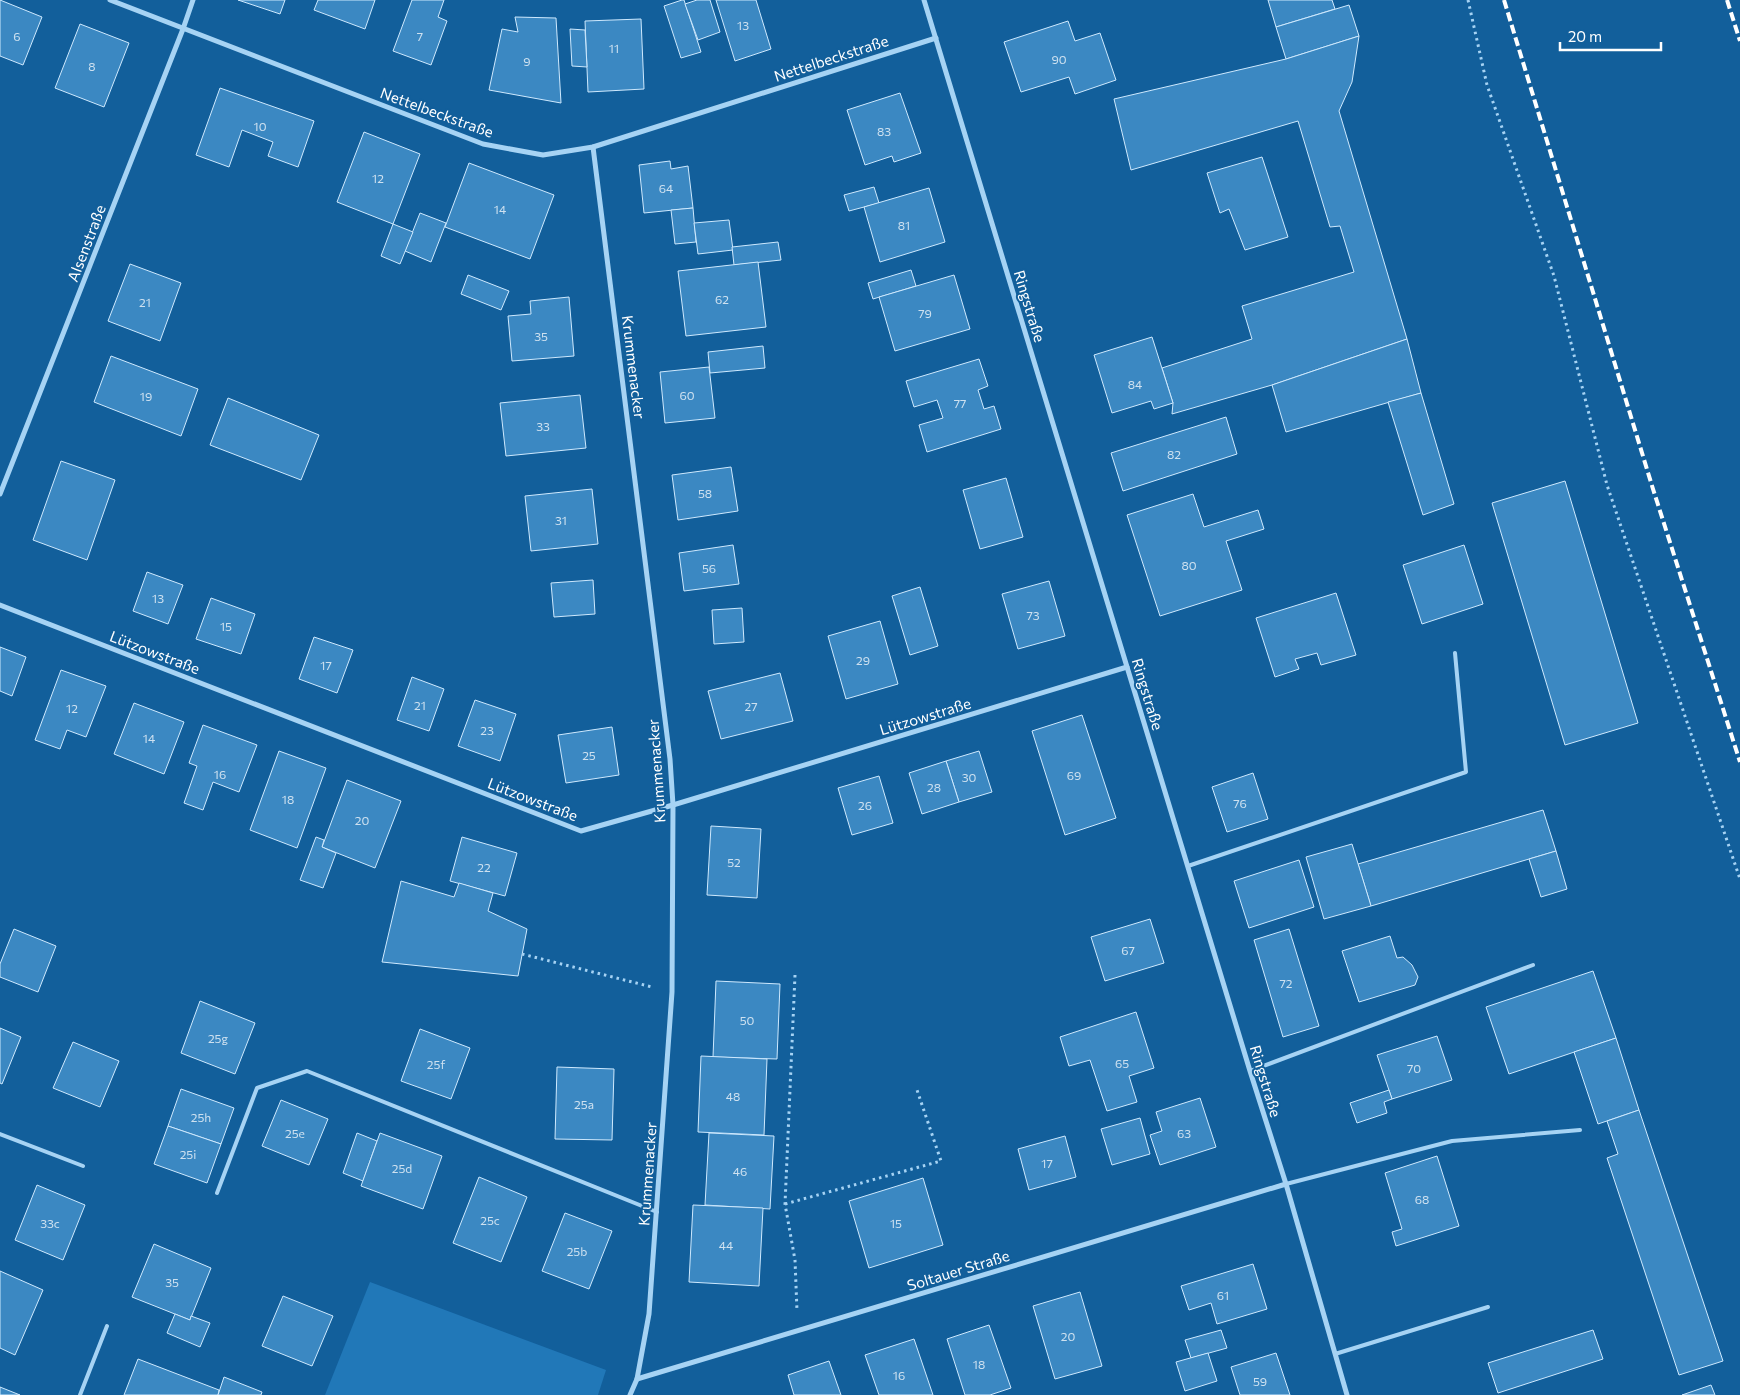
<svg xmlns="http://www.w3.org/2000/svg" width="1740" height="1395" font-family="Commissioner,sans-serif">
  <rect width="100%" height="100%" fill="#125f9b"/>
  <polygon fill="#2178b8" points="370,1282 606,1370 598,1395 325,1395"/>
  <g fill="#3b88c2" stroke="#cee9fe">
    <polygon points="0,0 42,17 23,65 0,56"/>
    <polygon points="238,0 285,0 280,14"/>
    <polygon points="318,0 375,0 365,29 314,10"/>
    <polygon points="412,0 444,0 438,17 447,21 431,65 393,51"/>
    <polygon points="682,0 684,0 701,52 681,58 664,6"/>
    <polygon points="697,0 710,0 720,32 698,40 685,4"/>
    <polygon points="716,0 756,0 771,49 735,61"/>
    <polygon points="1268,0 1332,0 1335,9 1276,27"/>
    <polygon points="1349,5 1359,36 1286,59 1276,27"/>
    <polygon points="515,17 556,18 561,103 489,90 502,29 518,32"/>
    <polygon points="641,19 644,89 588,92 585,21"/>
    <polygon points="1068,21 1075,41 1100,33 1116,80 1075,94 1069,77 1021,92 1004,42"/>
    <polygon points="80,24 129,43 104,107 55,88"/>
    <polygon points="570,29 585,30 587,67 572,66"/>
    <polygon points="1359,36 1352,82 1339,111 1407,339 1272,385 1172,414 1173,403 1162,368 1252,339 1242,306 1354,272 1340,226 1330,227 1298,121 1131,170 1114,99 1286,59"/>
    <polygon points="220,88 314,121 298,167 268,156 273,142 242,130 229,167 196,155"/>
    <polygon points="900,93 921,153 894,162 892,156 865,165 847,110"/>
    <polygon points="364,132 420,154 393,224 337,202"/>
    <polygon points="1262,157 1288,237 1245,250 1229,209 1220,213 1207,173"/>
    <polygon points="670,161 671,169 688,166 693,208 644,213 639,165"/>
    <polygon points="469,163 554,195 530,259 445,227"/>
    <polygon points="874,187 879,203 849,211 844,195"/>
    <polygon points="929,188 945,242 880,262 864,207"/>
    <polygon points="693,208 696,242 675,244 671,210"/>
    <polygon points="420,213 446,223 431,262 405,251"/>
    <polygon points="729,220 733,250 698,254 694,223"/>
    <polygon points="393,224 413,232 400,264 381,256"/>
    <polygon points="778,242 781,260 734,265 732,247"/>
    <polygon points="758,262 766,327 686,336 678,271"/>
    <polygon points="130,264 181,283 160,341 108,321"/>
    <polygon points="911,270 916,286 873,299 868,283"/>
    <polygon points="468,275 509,291 501,310 461,294"/>
    <polygon points="954,275 970,329 895,351 879,297"/>
    <polygon points="569,297 574,356 512,361 508,316 531,314 530,301"/>
    <polygon points="1152,337 1173,403 1154,409 1151,401 1112,413 1094,355"/>
    <polygon points="1407,339 1421,393 1286,432 1272,385"/>
    <polygon points="763,346 765,368 710,373 708,352"/>
    <polygon points="111,356 198,389 181,436 94,402"/>
    <polygon points="979,359 988,386 978,390 984,409 994,406 1001,429 927,452 919,425 943,418 937,400 914,407 906,381"/>
    <polygon points="709,367 715,418 665,423 660,372"/>
    <polygon points="1421,393 1454,504 1423,515 1388,402"/>
    <polygon points="580,395 586,448 506,456 500,403"/>
    <polygon points="228,398 319,435 301,480 210,445"/>
    <polygon points="1226,417 1237,454 1123,491 1111,453"/>
    <polygon points="61,461 115,480 87,560 33,540"/>
    <polygon points="731,467 738,511 678,520 672,475"/>
    <polygon points="1006,478 1023,537 980,549 963,490"/>
    <polygon points="1565,481 1638,723 1565,745 1492,503"/>
    <polygon points="592,489 598,544 531,551 525,496"/>
    <polygon points="1193,494 1204,527 1258,510 1264,529 1226,541 1242,590 1160,616 1127,515"/>
    <polygon points="733,545 739,584 684,591 679,553"/>
    <polygon points="1464,545 1483,604 1422,624 1403,565"/>
    <polygon points="147,572 183,585 168,624 133,611"/>
    <polygon points="593,580 595,614 554,617 551,583"/>
    <polygon points="1049,581 1065,636 1018,649 1002,594"/>
    <polygon points="920,587 938,646 910,655 892,596"/>
    <polygon points="1336,593 1356,655 1321,665 1317,653 1295,659 1299,669 1275,677 1256,618"/>
    <polygon points="211,598 255,614 241,654 196,639"/>
    <polygon points="742,608 744,642 714,644 712,610"/>
    <polygon points="880,621 898,684 846,699 828,636"/>
    <polygon points="314,637 353,650 337,693 299,679"/>
    <polygon points="0,647 26,657 12,696 0,691"/>
    <polygon points="61,670 106,686 86,737 67,730 60,749 35,740"/>
    <polygon points="780,673 793,721 721,739 708,691"/>
    <polygon points="412,677 444,689 429,731 397,720"/>
    <polygon points="475,700 516,714 500,761 458,746"/>
    <polygon points="134,703 184,722 164,774 114,754"/>
    <polygon points="1082,715 1116,818 1065,835 1032,731"/>
    <polygon points="203,725 257,745 239,792 213,782 203,810 184,803 197,766 189,763"/>
    <polygon points="612,727 619,775 566,783 558,735"/>
    <polygon points="279,751 326,768 297,848 250,830"/>
    <polygon points="979,751 992,792 959,802 946,761"/>
    <polygon points="946,761 959,802 922,814 909,773"/>
    <polygon points="1253,773 1268,819 1227,832 1212,787"/>
    <polygon points="879,776 893,823 852,835 838,788"/>
    <polygon points="347,780 401,801 375,868 322,847"/>
    <polygon points="1543,810 1556,851 1371,906 1358,864"/>
    <polygon points="711,826 761,829 757,898 707,895"/>
    <polygon points="316,837 324,840 322,847 336,853 323,888 300,880"/>
    <polygon points="462,837 517,853 505,896 450,881"/>
    <polygon points="1352,844 1371,906 1324,919 1306,857"/>
    <polygon points="1556,851 1567,889 1541,897 1529,859"/>
    <polygon points="1299,860 1314,907 1249,928 1234,881"/>
    <polygon points="401,881 454,897 459,883 493,893 488,911 527,929 518,976 382,962"/>
    <polygon points="1150,919 1164,963 1105,981 1091,937"/>
    <polygon points="14,929 56,946 38,992 0,977 0,964"/>
    <polygon points="1289,929 1319,1026 1283,1037 1254,940"/>
    <polygon points="1390,936 1397,958 1403,957 1412,965 1418,977 1415,985 1359,1002 1342,951"/>
    <polygon points="1593,971 1616,1038 1509,1074 1486,1007"/>
    <polygon points="716,981 780,984 777,1059 713,1057"/>
    <polygon points="200,1001 255,1023 235,1074 181,1053"/>
    <polygon points="1136,1012 1154,1068 1129,1076 1137,1102 1107,1111 1090,1060 1069,1066 1060,1037"/>
    <polygon points="0,1028 21,1037 2,1084 0,1083"/>
    <polygon points="420,1029 470,1048 451,1099 401,1081"/>
    <polygon points="1437,1036 1452,1080 1392,1099 1377,1055"/>
    <polygon points="1616,1038 1639,1110 1598,1124 1574,1052"/>
    <polygon points="73,1042 119,1061 100,1107 53,1088"/>
    <polygon points="701,1056 767,1059 764,1135 698,1132"/>
    <polygon points="557,1067 614,1069 612,1140 555,1139"/>
    <polygon points="181,1089 234,1108 221,1144 168,1126"/>
    <polygon points="1389,1090 1392,1099 1384,1102 1387,1113 1357,1123 1350,1103"/>
    <polygon points="1200,1098 1216,1147 1160,1165 1150,1135 1162,1131 1156,1112"/>
    <polygon points="281,1100 328,1119 309,1165 262,1146"/>
    <polygon points="1639,1110 1723,1361 1679,1375 1607,1158 1618,1154 1607,1121"/>
    <polygon points="1140,1118 1150,1154 1112,1165 1101,1129"/>
    <polygon points="168,1126 221,1144 207,1183 154,1164"/>
    <polygon points="357,1133 377,1141 363,1181 343,1173"/>
    <polygon points="380,1133 442,1156 423,1209 361,1186"/>
    <polygon points="709,1133 774,1136 770,1209 705,1205"/>
    <polygon points="1065,1136 1076,1177 1029,1190 1018,1149"/>
    <polygon points="1437,1156 1459,1226 1396,1246 1392,1232 1402,1229 1385,1173"/>
    <polygon points="479,1177 527,1197 501,1262 453,1243"/>
    <polygon points="923,1178 943,1245 869,1268 849,1201"/>
    <polygon points="37,1185 85,1205 63,1260 15,1240"/>
    <polygon points="693,1205 763,1208 759,1286 689,1282"/>
    <polygon points="565,1213 612,1231 589,1289 542,1271"/>
    <polygon points="154,1244 211,1268 190,1320 132,1297"/>
    <polygon points="1253,1264 1267,1309 1217,1324 1211,1303 1189,1310 1181,1286"/>
    <polygon points="0,1271 43,1290 15,1355 0,1348"/>
    <polygon points="1080,1292 1102,1366 1055,1379 1033,1306"/>
    <polygon points="283,1296 333,1316 312,1366 262,1346"/>
    <polygon points="175,1314 190,1320 191,1316 210,1323 200,1347 167,1333"/>
    <polygon points="989,1325 1011,1388 990,1395 965,1395 947,1339"/>
    <polygon points="1221,1330 1227,1348 1191,1358 1185,1340"/>
    <polygon points="1593,1330 1603,1359 1498,1393 1488,1363"/>
    <polygon points="914,1339 933,1395 879,1395 865,1355"/>
    <polygon points="1208,1353 1217,1381 1185,1391 1176,1362"/>
    <polygon points="1276,1353 1290,1395 1240,1395 1231,1367"/>
    <polygon points="138,1359 219,1390 218,1395 124,1395"/>
    <polygon points="829,1361 841,1395 794,1395 788,1375"/>
    <polygon points="224,1377 262,1392 261,1395 218,1395"/>
    <polygon points="1711,1385 1715,1395 1682,1395"/>
    <polygon points="0,1387 20,1395 0,1395"/>
  </g>
  <g fill="none" stroke-linecap="round" stroke-linejoin="round">
    <g stroke="#a6d3f4" stroke-width="3" stroke-dasharray="2.5 4" stroke-linecap="butt">
      <polyline points="1468,0 1487,85 1554,276 1607,485 1740,879"/>
      <polyline points="522,954 652,987"/>
      <polyline points="795,975 785,1204 795,1260 797,1311"/>
      <polyline points="785,1204 941,1161 916,1087"/>
    </g>
    <g stroke="#a6d3f4" stroke-width="4">
      <polyline points="1188,866 1466,772 1455,653"/>
      <polyline points="1250,1071 1533,965"/>
      <polyline points="0,1134 83,1166"/>
      <polyline points="1286,1184 1452,1141 1580,1130"/>
      <polyline points="217,1193 257,1088 307,1071 657,1212"/>
      <polyline points="1335,1354 1488,1307"/>
      <polyline points="80,1395 107,1326"/>
    </g>
    <g stroke="#a6d3f4" stroke-width="5">
      <polyline points="110,0 483,144 543,155 593,147 936,38"/>
      <polyline points="924,0 1250,1071 1286,1184 1347,1395"/>
      <polyline points="593,147 670,759 673,805 672,992 649,1314 637,1379 630,1395"/>
      <polyline points="0,494 183,29 193,0"/>
      <polyline points="0,605 581,831 673,805 1127,667"/>
      <polyline points="637,1379 1286,1184"/>
    </g>
    <g stroke="#fff" stroke-width="4" stroke-dasharray="9 4" stroke-linecap="butt">
      <polyline points="1504,0 1653,489 1740,762"/>
      <polyline points="1727,0 1740,41"/>
    </g>
  </g>
  <g text-anchor="middle" dominant-baseline="central" stroke-width="4" stroke-linejoin="round" paint-order="stroke">
    <g font-size="12" fill="#cee1f0">
      <text x="743" y="25">13</text>
      <text x="17" y="36">6</text>
      <text x="420" y="36">7</text>
      <text x="614" y="48">11</text>
      <text x="1059" y="59">90</text>
      <text x="527" y="61">9</text>
      <text x="92" y="66">8</text>
      <text x="260" y="126">10</text>
      <text x="884" y="131">83</text>
      <text x="378" y="178">12</text>
      <text x="666" y="188">64</text>
      <text x="500" y="209">14</text>
      <text x="904" y="225">81</text>
      <text x="722" y="299">62</text>
      <text x="145" y="302">21</text>
      <text x="925" y="313">79</text>
      <text x="541" y="336">35</text>
      <text x="1135" y="384">84</text>
      <text x="687" y="395">60</text>
      <text x="146" y="396">19</text>
      <text x="960" y="403">77</text>
      <text x="543" y="426">33</text>
      <text x="1174" y="454">82</text>
      <text x="705" y="493">58</text>
      <text x="561" y="520">31</text>
      <text x="1189" y="565">80</text>
      <text x="709" y="568">56</text>
      <text x="158" y="598">13</text>
      <text x="1033" y="615">73</text>
      <text x="226" y="626">15</text>
      <text x="863" y="660">29</text>
      <text x="326" y="665">17</text>
      <text x="420" y="705">21</text>
      <text x="751" y="706">27</text>
      <text x="72" y="708">12</text>
      <text x="487" y="730">23</text>
      <text x="149" y="738">14</text>
      <text x="589" y="755">25</text>
      <text x="220" y="774">16</text>
      <text x="1074" y="775">69</text>
      <text x="969" y="777">30</text>
      <text x="934" y="787">28</text>
      <text x="288" y="799">18</text>
      <text x="1240" y="803">76</text>
      <text x="865" y="805">26</text>
      <text x="362" y="820">20</text>
      <text x="734" y="862">52</text>
      <text x="484" y="867">22</text>
      <text x="1128" y="950">67</text>
      <text x="1286" y="983">72</text>
      <text x="747" y="1020">50</text>
      <text x="218" y="1038">25g</text>
      <text x="1122" y="1063">65</text>
      <text x="436" y="1064">25f</text>
      <text x="1414" y="1068">70</text>
      <text x="733" y="1096">48</text>
      <text x="584" y="1104">25a</text>
      <text x="201" y="1117">25h</text>
      <text x="295" y="1133">25e</text>
      <text x="1184" y="1133">63</text>
      <text x="188" y="1154">25i</text>
      <text x="1047" y="1163">17</text>
      <text x="402" y="1168">25d</text>
      <text x="740" y="1171">46</text>
      <text x="1422" y="1199">68</text>
      <text x="490" y="1220">25c</text>
      <text x="50" y="1223">33c</text>
      <text x="896" y="1223">15</text>
      <text x="726" y="1245">44</text>
      <text x="577" y="1251">25b</text>
      <text x="172" y="1282">35</text>
      <text x="1223" y="1295">61</text>
      <text x="1068" y="1336">20</text>
      <text x="979" y="1364">18</text>
      <text x="899" y="1375">16</text>
      <text x="1260" y="1381">59</text>
    </g>
    <g font-size="15" fill="#fff" stroke="#125f9b">
      <text transform="translate(831 58) rotate(-18)">Nettelbeckstraße</text>
      <text transform="translate(437 112) rotate(20)">Nettelbeckstraße</text>
      <text transform="translate(86 243) rotate(-69)">Alsenstraße</text>
      <text transform="translate(1030 306) rotate(73)">Ringstraße</text>
      <text transform="translate(634 367) rotate(83)">Krummenacker</text>
      <text transform="translate(155 652) rotate(21)">Lützowstraße</text>
      <text transform="translate(1148 694) rotate(73)">Ringstraße</text>
      <text transform="translate(925 716) rotate(-17)">Lützowstraße</text>
      <text transform="translate(656 771) rotate(-94)">Krummenacker</text>
      <text transform="translate(533 799) rotate(21)">Lützowstraße</text>
      <text transform="translate(1266 1081) rotate(73)">Ringstraße</text>
      <text transform="translate(647 1174) rotate(-86)">Krummenacker</text>
      <text transform="translate(958 1270) rotate(-17)">Soltauer Straße</text>
    </g>
  </g>
  <path d="M1560 42v8h101v-8" fill="none" stroke="#ffffff" stroke-width="2.5"/>
  <text x="1568" y="42" font-size="15" fill="#ffffff" stroke="#125f9b" stroke-width="4" paint-order="stroke">20 m</text>
</svg>
